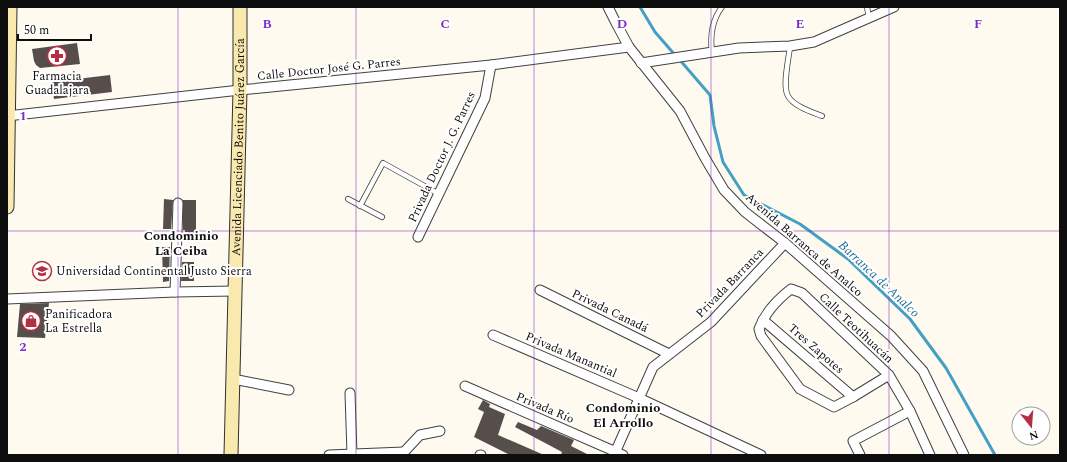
<svg xmlns="http://www.w3.org/2000/svg" width="1067" height="462" font-family="Spectral,serif">
  <rect width="100%" height="100%" fill="#fefaf0"/>
  <g fill="none" stroke-linecap="round" stroke-linejoin="round">
    <g stroke="#449fc4" stroke-width="3">
      <polyline points="640,7 655,32 675,55"/>
      <polyline points="679,59 710,95 714,126 723,162 744,195 800,224 848,259 910,319 946,368 995,455"/>
    </g>
  </g>
  <g fill="#564e4b">
    <polygon points="77,43 80,64 40,68 36,65 34,61 32,49"/>
    <polygon points="110,75 112,92 54,99 52,82"/>
    <polygon points="164,199 173,200 171,229 163,229"/>
    <polygon points="183,200 196,200 196,238 185,238 185,230 183,230"/>
    <polygon points="162,247 170,247 169,281 163,282"/>
    <polygon points="182,262 194,262 194,281 181,281"/>
    <polygon points="49,303 45,338 17,337 20,304"/>
    <polygon points="483,400 490,404 489,407 505,414 498,435 544,455 510,455 474,437 484,412 478,409"/>
    <polygon points="518,422 537,430 541,426 574,440 571,446 589,455 561,455 562,452 515,427"/>
  </g>
  <g fill="none" stroke-linecap="round" stroke-linejoin="round">
    <defs>
      <g id="lane">
        <polyline points="867,7 869,18"/>
        <path d="M790 46C789 58 782 86 788 96 793 106 812 112 822 116"/>
        <path d="M712 53C710 37 712 20 722 7"/>
        <polyline points="348,199 382,217"/>
        <polyline points="360,206 383,163 439,194"/>
      </g>
      <g id="street">
        <polyline points="608,7 616,23 629,47 680,111 705,158 724,190 745,212 785,243 891,336 923,371 964,455"/>
        <polyline points="641,63 739,48 790,46 814,42 894,7"/>
        <polyline points="7,116 240,90 491,65 629,47"/>
        <polyline points="418,237 485,98 491,65"/>
        <polyline points="540,290 669,354"/>
        <polyline points="175,292 178,203"/>
        <polyline points="7,299 175,292 235,291"/>
        <polyline points="763,320 853,397"/>
        <polyline points="493,335 639,398 761,455"/>
        <path d="M889 375 853 397 834 407 800 389 761 336 759 329C765 313 778 299 791 289L802 293 889 375 910 411 930 455"/>
        <polyline points="233,379 289,390"/>
        <polyline points="465,386 623,455"/>
        <polyline points="350,393 352,454"/>
        <polyline points="404,452 420,435 440,431"/>
        <polyline points="329,455 404,452"/>
        <polyline points="480,455 481,455"/>
        <polyline points="614,455 653,367 711,322 785,243"/>
        <polyline points="860,455 853,441 910,411"/>
      </g>
      <g id="secondary">
        <polyline points="7,207 10,7"/>
        <path id="s1" d="M231 455 240 90V7"/>
      </g>
    </defs>
    <use href="#lane" stroke="#414141" stroke-width="6"/>
    <use href="#street" stroke="#414141" stroke-width="11"/>
    <use href="#secondary" stroke="#303030" stroke-width="15"/>
    <use href="#lane" stroke="#fff" stroke-width="4.5"/>
    <use href="#street" stroke="#fff" stroke-width="9"/>
    <use href="#secondary" stroke="#f9e9af" stroke-width="13"/>
  </g>
  <path fill="none" stroke="#7b2cbf" stroke-width="1" stroke-opacity="0.55" d="M178 7V455M356 7V455M534 7V455M711 7V455M889 7V455M7 231H1060"/>
  <defs>
    <symbol id="pharmacy-ring" viewBox="-11 -11 22 22"><circle r="9.5" fill="#fff" stroke="#b52f44" stroke-width="1.5"/><path d="M-2-6h4v4h4v4h-4v4h-4v-4h-4v-4h4Z" fill="#b52f44"/></symbol>
    <symbol id="university-ring" viewBox="-11 -11 22 22"><circle r="9.5" fill="#fff" stroke="#b52f44" stroke-width="1.5"/><path d="M0-5L7-2L0 1L-7-2ZM-4 1L0 2.5L4 1V4Q0 6-4 4Z" fill="#b52f44"/></symbol>
    <symbol id="shop-ring" viewBox="-11 -11 22 22"><circle r="9.5" fill="#fff" stroke="#b52f44" stroke-width="1.5"/><path d="M-5-2.5h2.3a2.7 3.5 0 0 1 5.4 0H5L5.5 6h-11ZM-1.5-2.5h3a1.5 2.3 0 0 0-3 0Z" fill="#b52f44"/></symbol>
  </defs>
  <g fill-rule="evenodd">
    <use href="#pharmacy-ring" x="46" y="45" width="22" height="22"/>
    <use href="#university-ring" x="31" y="260" width="22" height="22"/>
    <use href="#shop-ring" x="20" y="310" width="22" height="22"/>
  </g>
  <g text-anchor="middle" dominant-baseline="central" stroke-width="4" stroke-linejoin="round" paint-order="stroke">
    <g font-size="12" fill="#0e0e0e" stroke="#fff">
      <text transform="translate(329 69) rotate(-6)">Calle Doctor José G. Parres</text>
      <text stroke="none"><textPath href="#s1" startOffset="308">Avenida Licenciado Benito Juárez García</textPath></text>
      <text transform="translate(442 157) rotate(-65)">Privada Doctor J. G. Parres</text>
      <text transform="translate(804 245) rotate(41)">Avenida Barranca de Analco</text>
      <text transform="translate(730 283) rotate(-46)">Privada Barranca</text>
      <text transform="translate(610 311) rotate(26)">Privada Canadá</text>
      <text transform="translate(856 328) rotate(43)">Calle Teotihuacán</text>
      <text transform="translate(816 349) rotate(41)">Tres Zapotes</text>
      <text transform="translate(571 355) rotate(23)">Privada Manantial</text>
      <text transform="translate(545 408) rotate(23)">Privada Río</text>
    </g>
    <g font-size="12" fill="#0e0e0e" stroke="#fff" text-anchor="start">
      <text x="57" y="76" text-anchor="middle">Farmacia<tspan x="57" dy="14">Guadalajara</tspan></text>
      <text x="56" y="271">Universidad Continental Justo Sierra</text>
      <text x="45" y="314">Panificadora<tspan x="45" dy="14">La Estrella</tspan></text>
    </g>
    <g font-size="13" font-weight="bold" fill="#0e0e0e" stroke="#fff">
      <text x="181" y="236">Condominio<tspan x="181" dy="15">La Ceiba</tspan></text>
      <text x="623" y="408">Condominio<tspan x="623" dy="15">El Arrollo</tspan></text>
    </g>
    <g font-size="13" font-style="italic" fill="#1f7097" stroke="#fff">
      <text transform="translate(879 279) rotate(43)">Barranca de Analco</text>
    </g>
  </g>
  <g font-size="13" text-anchor="middle" font-weight="bold" fill="#7b2cbf" stroke="#fff" stroke-width="4" stroke-linejoin="round" paint-order="stroke">
    <text x="267" y="28">B</text>
    <text x="445" y="28">C</text>
    <text x="622" y="28">D</text>
    <text x="800" y="28">E</text>
    <text x="978" y="28">F</text>
    <text x="23" y="120">1</text>
    <text x="23" y="351">2</text>
  </g>
  <rect width="1067" height="462" fill="none" stroke="#0e0e0e" stroke-width="16"/>
  <g transform="translate(1031 426) rotate(163)"><circle r="19" fill="#ffffff" stroke="#9f9f9f"/>
  <path d="M0-3L7 15L0 10L-7 15Z" fill="#b52f44"/>
  <text y="-6" font-size="11" font-weight="bold" text-anchor="middle" fill="#0e0e0e">N</text>
  </g>
  <path d="M18 34v6h73v-6" fill="none" stroke="#0e0e0e" stroke-width="2"/>
  <text x="24" y="34" font-size="12" fill="#0e0e0e" stroke="#ffffff" stroke-width="3" paint-order="stroke">50 m</text>
</svg>
